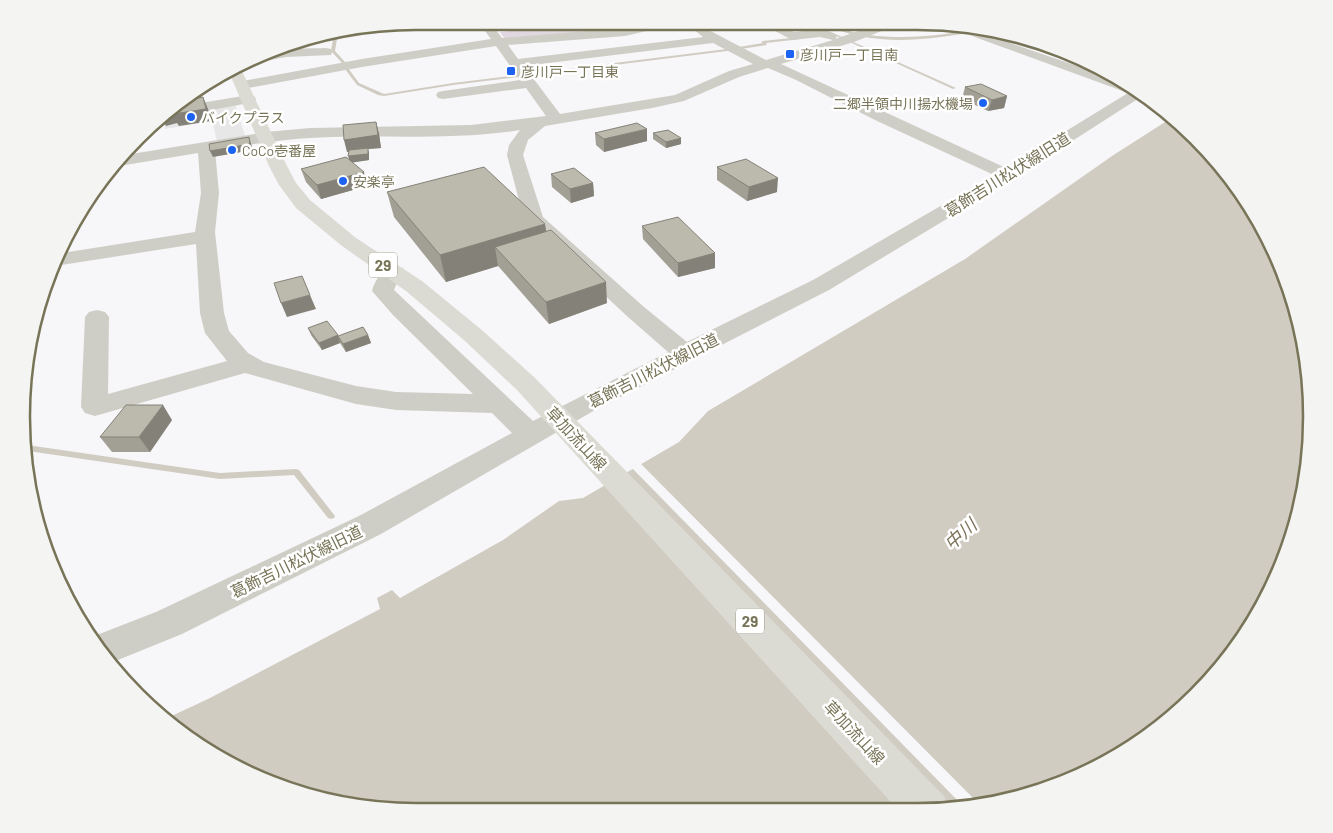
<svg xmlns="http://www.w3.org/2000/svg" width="1333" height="833" font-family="Barlow,'Noto Sans JP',sans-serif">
  <rect width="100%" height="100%" fill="#f7f6f9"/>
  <polygon fill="#e8e7e7" points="235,104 245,136 217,141 212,121 165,129 163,119"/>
  <polygon fill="#e1d7e0" points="590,22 611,22 626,31 505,39 500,32"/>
  <polygon fill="#d1ccc2" points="1173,117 1214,156 1259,219 1291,290 1308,365 1311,443 1298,519 1271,592 1230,657 1157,730 1092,771 1019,798 943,811 365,808 266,782 176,730 165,719 208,699 380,609 377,598 392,590 400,598 503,540 559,501 583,498 679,442 708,411 965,259 1112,156"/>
  <polygon fill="#f7f6f9" points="639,462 980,805 964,807 631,467"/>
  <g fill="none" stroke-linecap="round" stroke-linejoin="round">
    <g fill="#d1ccc2" fill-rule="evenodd">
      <polygon points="810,24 813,24 956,88 953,89"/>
      <path d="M824 24C832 24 839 28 847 30 854 33 862 34 869 35 908 40 944 35 982 28L985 29C976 32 965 33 955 35 912 42 864 44 824 24Z"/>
      <polygon points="331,35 334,35 337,39 335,51 345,62 345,64 343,64 331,51 333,39"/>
      <polygon points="800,37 801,39 766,43 767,45 727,51 453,85 384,96 378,95 357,85 345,69 348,68 359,83 384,94 453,83 727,49 763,43 761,42 763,41"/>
      <polygon points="27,445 220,473 296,469 299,470 335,516 334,518 331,519 328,518 294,475 220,479 28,451"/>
    </g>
    <g fill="#cfcec6" fill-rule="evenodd">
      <path d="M478 22H490L502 38 625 28 653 23H674L672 25 625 36 508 45 518 59 703 37 693 29 699 25 766 60 833 40 820 37 792 40 760 23H776L794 32 821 29 835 34 837 37 835 39 879 24H896L894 26 854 42 781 64 1006 168 1128 93 939 24 958 25 1115 79 1144 95 1013 179 829 290 595 410 381 534 182 634 113 662 89 638 156 612 359 516 512 433 492 413 396 410 356 404 245 373 95 416 85 413 81 407 85 317 89 312 97 310 105 312 109 317 108 394 227 361 205 333 200 313 196 244 55 266 62 253 195 232 201 193 198 153 119 166 115 165 125 155 266 132 310 128 471 125 546 116 526 88 443 99 438 98 436 95 438 92 443 91 520 80 496 46 362 67 243 89 238 88 236 85 238 82 243 81 362 59 491 39ZM713 43 753 64 729 71 675 95 560 114 524 66ZM768 68 794 79 877 121 994 175 813 280 687 342 644 307 543 217 523 155 528 140 545 126 652 108 684 101 739 77ZM520 130 509 145 507 155 524 219 527 223 628 317 668 352 533 421 394 290 396 285 406 273 403 268C387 264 376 276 372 291L393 315 473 394 396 392 356 386 264 362 248 353 229 331 224 313 215 232 219 193 215 150C246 145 278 140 310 138 379 134 451 141 520 130Z"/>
      <path d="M326 48 331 49 332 52 331 55 286 57 255 63 250 62C279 47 295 49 326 48Z"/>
      <polygon points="249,95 254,96 256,99 254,102 170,118 166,117 176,107"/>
    </g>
    <polygon fill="#dcdbd3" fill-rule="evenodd" points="240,67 287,166 296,183 310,200 356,238 422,281 483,331 535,378 944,796 950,810 899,811 517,390 465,341 406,291 342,246 296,208 279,185 269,166 229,72"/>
  </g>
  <g fill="#a2a094">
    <polygon points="515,22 558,22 558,25 522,29"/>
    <polygon points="965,87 1007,96 1004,108 988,111 962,99"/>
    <polygon points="376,122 379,134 381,148 368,149 369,154 369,160 352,162 367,186 321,199 306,182 301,169 350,160 349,152 347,152"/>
    <polygon points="595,133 647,141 604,152 596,145"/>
    <polygon points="653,133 681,144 666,148 653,139"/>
    <polygon points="717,167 777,192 747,201 717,180"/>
    <polygon points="551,174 593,183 594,196 571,203 552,187"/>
    <polygon points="387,192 545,224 546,232 607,303 549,324 499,267 498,266 446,282 394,217"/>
    <polygon points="642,226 715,253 715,268 678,277 643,239"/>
    <polygon points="308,328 338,336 368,335 371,343 346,352 340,343 322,350 311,335"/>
    <polygon points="172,420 150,452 112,452 100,437"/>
  </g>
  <g fill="#848278">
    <polygon points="521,22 558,22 558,25 522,29"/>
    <polygon points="1007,96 1004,108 988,111 992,100"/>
    <polygon points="203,97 208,109 211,121 179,126 177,123 166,126 163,120 173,111"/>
    <polygon points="376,122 379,134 381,148 368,149 369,154 369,160 350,163 348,156 368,149 347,152 344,140"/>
    <polygon points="647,129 647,141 604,152 604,139"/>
    <polygon points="249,137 253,150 213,157 210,151"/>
    <polygon points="681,138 681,144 666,148 666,142"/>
    <polygon points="364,172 367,186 321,199 317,185"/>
    <polygon points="778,178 777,192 747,201 749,187"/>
    <polygon points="593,183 594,196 571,203 570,189"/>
    <polygon points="545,224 549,250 495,247 498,266 446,282 440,255"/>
    <polygon points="715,253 715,268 678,277 678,263"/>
    <polygon points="606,282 607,303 549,324 546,302"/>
    <polygon points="310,295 316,309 287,317 281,303"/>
    <polygon points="338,335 340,343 322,350 319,343"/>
    <polygon points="368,335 371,343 346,352 343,344"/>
    <polygon points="163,405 172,420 150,452 139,437"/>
  </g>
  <g fill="#bcbaac" stroke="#848278">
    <polygon points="981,84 1007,96 992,100 965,87"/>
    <polygon points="203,97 206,109 173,114 173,111 183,101"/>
    <polygon points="376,122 378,135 344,140 343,125"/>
    <polygon points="637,123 647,129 604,139 595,133"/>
    <polygon points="668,130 681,138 666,142 653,133"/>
    <polygon points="249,137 250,144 210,151 209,144"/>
    <polygon points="368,148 368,154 348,156 349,150"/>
    <polygon points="346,157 364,172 317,185 301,169"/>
    <polygon points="746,159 778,178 749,187 717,167"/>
    <polygon points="484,167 545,224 440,255 387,192"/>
    <polygon points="574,168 593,183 570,189 551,174"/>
    <polygon points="678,217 715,253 678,263 642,226"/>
    <polygon points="551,230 606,282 546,302 495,247"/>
    <polygon points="302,276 310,295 281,303 274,283"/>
    <polygon points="327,321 338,335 319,343 308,328"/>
    <polygon points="363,327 368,335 343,344 338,336"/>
    <polygon points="126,405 163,405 139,437 100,437"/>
  </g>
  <g fill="#1c63f3" stroke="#fff" stroke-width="2">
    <rect x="785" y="49" width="10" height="10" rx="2.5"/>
    <rect x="506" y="66" width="10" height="10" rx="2.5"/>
    <circle cx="983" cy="103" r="5"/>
    <circle cx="191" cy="117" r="5"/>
    <circle cx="232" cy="150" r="5"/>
    <circle cx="343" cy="181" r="5"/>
  </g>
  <g text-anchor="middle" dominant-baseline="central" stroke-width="5" stroke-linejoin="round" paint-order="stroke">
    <g font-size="14" fill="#787458" stroke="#fff" text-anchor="start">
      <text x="800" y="54">彦川戸一丁目南</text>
      <text x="521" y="71">彦川戸一丁目東</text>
      <text x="973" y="103" text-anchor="end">二郷半領中川揚水機場</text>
      <text x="201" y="117">バイクプラス</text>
      <text x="242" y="150">CoCo壱番屋</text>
      <text x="353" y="181">安楽亭</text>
    </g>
    <g fill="#fff" stroke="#a09e8a" stroke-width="1">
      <rect x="369" y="252.5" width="28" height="25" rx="4"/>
      <rect x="736" y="608.5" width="28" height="25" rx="4"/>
    </g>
    <g font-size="15" font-weight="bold" fill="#787458">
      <text x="383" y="265">29</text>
      <text x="750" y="621">29</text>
    </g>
    <g font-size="16" fill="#787458" stroke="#fff">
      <text transform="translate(1007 174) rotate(-32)">葛飾吉川松伏線旧道</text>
      <text transform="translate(653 370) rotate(-27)">葛飾吉川松伏線旧道</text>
      <text transform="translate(577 438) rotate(47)">草加流山線</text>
      <text transform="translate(296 561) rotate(-26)">葛飾吉川松伏線旧道</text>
      <text transform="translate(855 732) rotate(47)">草加流山線</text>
    </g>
    <g font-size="18" font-style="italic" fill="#7e745c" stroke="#fff">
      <text transform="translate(960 534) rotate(-42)">中川</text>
    </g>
  </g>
  <path d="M0 0H1333V833H0ZM416 30H917A386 386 0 0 1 1303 416V417A386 386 0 0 1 917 803H416A386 386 0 0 1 30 417V416A386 386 0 0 1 416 30Z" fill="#f4f4f2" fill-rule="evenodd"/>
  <path fill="none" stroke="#787458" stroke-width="2.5" d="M416 30H917A386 386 0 0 1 1303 416V417A386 386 0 0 1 917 803H416A386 386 0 0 1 30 417V416A386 386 0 0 1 416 30Z"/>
</svg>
